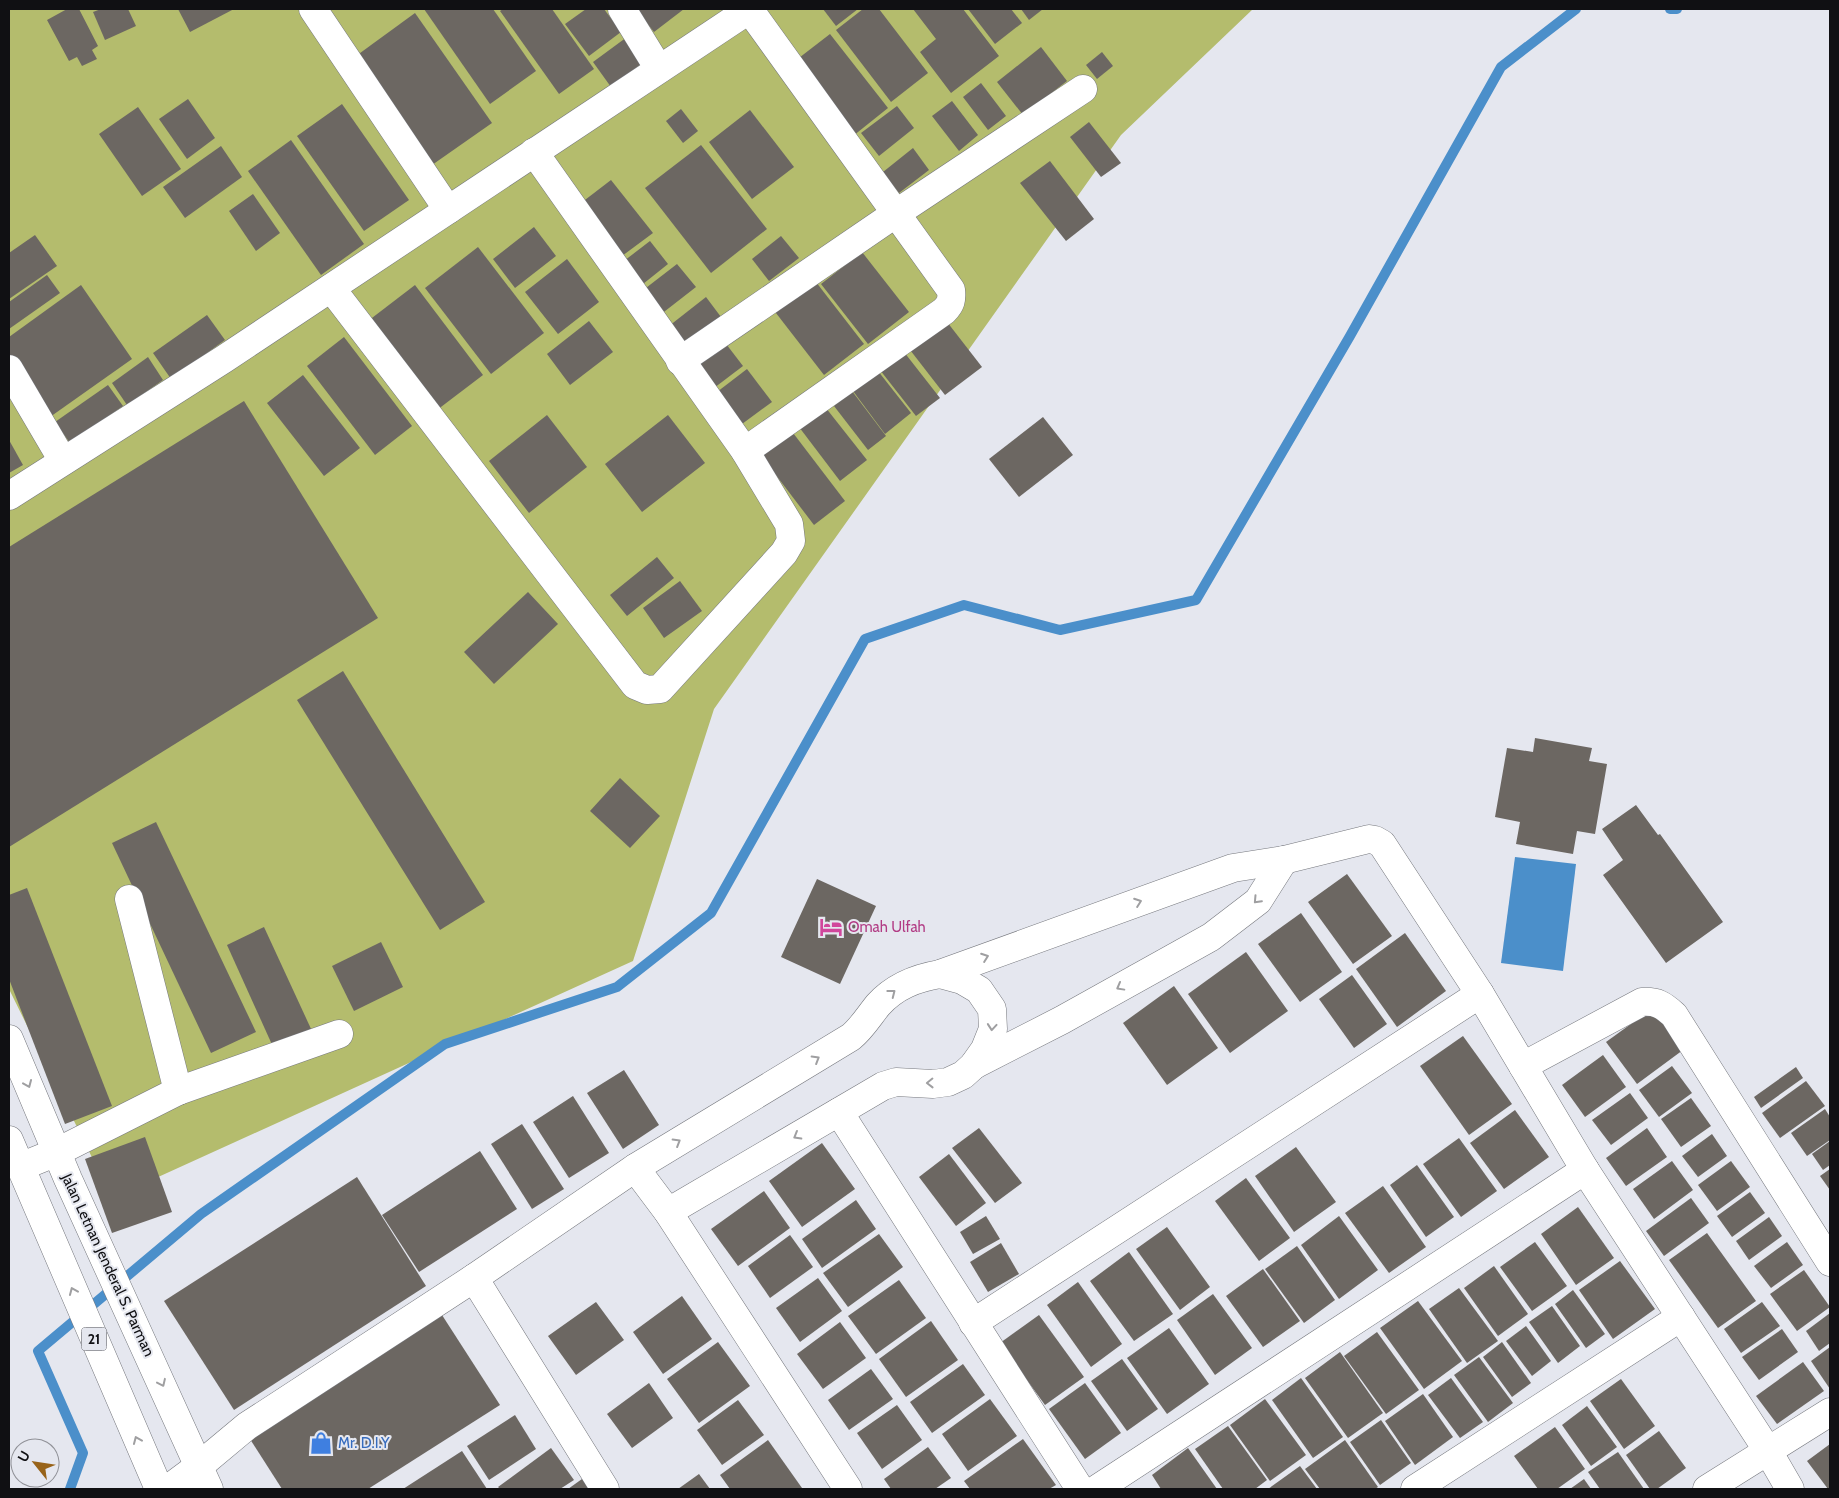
<svg xmlns="http://www.w3.org/2000/svg" width="1839" height="1498" font-family="Cabin,sans-serif">
  <rect width="100%" height="100%" fill="#e5e7ef"/>
  <polygon fill="#b4bc6d" points="9,9 1253,9 1121,135 714,709 633,961 112,1198 9,989"/>
  <polygon fill="#4b8fca" points="1515,857 1576,864 1563,971 1501,963"/>
  <g fill="none" stroke-linecap="round" stroke-linejoin="round">
    <g stroke="#4b8fca" stroke-width="10">
      <polyline points="1670,9 1677,9"/>
      <polyline points="70,1489 83,1453 38,1351 201,1214 445,1044 617,987 711,913 865,639 964,605 1060,630 1196,600 1350,336 1501,67 1576,9"/>
    </g>
  </g>
  <g fill="#6c6762">
    <polygon points="67,9 79,9 98,46 92,50 97,59 82,66 77,57 69,61 47,20"/>
    <polygon points="101,9 128,9 136,26 105,40 93,12"/>
    <polygon points="178,9 234,9 190,32"/>
    <polygon points="424,9 493,9 536,71 490,104"/>
    <polygon points="503,9 552,9 594,69 559,94 500,11"/>
    <polygon points="586,9 604,9 621,32 589,56 565,24"/>
    <polygon points="636,9 684,9 654,32"/>
    <polygon points="823,9 858,9 836,26"/>
    <polygon points="863,9 879,9 928,73 891,102 836,30"/>
    <polygon points="913,9 963,9 999,56 951,93 920,52 936,39"/>
    <polygon points="968,9 1011,9 1022,23 995,44"/>
    <polygon points="1021,9 1043,9 1029,20"/>
    <polygon points="415,13 492,123 432,165 356,56"/>
    <polygon points="830,34 888,108 853,136 795,61"/>
    <polygon points="627,37 645,61 611,87 593,62"/>
    <polygon points="1041,47 1067,81 1023,115 997,82"/>
    <polygon points="1102,52 1113,66 1097,79 1086,65"/>
    <polygon points="981,83 1006,116 988,130 963,97"/>
    <polygon points="188,99 215,138 187,159 159,119"/>
    <polygon points="952,101 978,135 959,151 932,116"/>
    <polygon points="342,104 409,200 364,231 297,136"/>
    <polygon points="897,106 914,128 879,156 861,133"/>
    <polygon points="138,107 181,169 142,196 99,134"/>
    <polygon points="681,109 698,131 683,143 666,121"/>
    <polygon points="750,110 794,167 752,199 709,142"/>
    <polygon points="1089,122 1121,163 1101,177 1070,137"/>
    <polygon points="291,140 364,244 321,275 248,171"/>
    <polygon points="701,145 767,229 711,273 645,188"/>
    <polygon points="221,146 242,177 185,218 163,187"/>
    <polygon points="913,148 929,170 899,193 883,172"/>
    <polygon points="1050,161 1094,219 1066,241 1020,183"/>
    <polygon points="611,180 653,233 622,256 581,203"/>
    <polygon points="253,194 280,233 256,251 229,211"/>
    <polygon points="534,227 556,256 515,288 493,259"/>
    <polygon points="35,235 57,266 9,299 9,253"/>
    <polygon points="781,236 799,258 769,281 752,259"/>
    <polygon points="650,241 668,264 638,288 620,264"/>
    <polygon points="478,247 544,333 491,374 425,288"/>
    <polygon points="862,252 909,312 868,344 821,284"/>
    <polygon points="567,259 599,302 558,334 525,292"/>
    <polygon points="677,264 696,287 660,315 642,291"/>
    <polygon points="809,273 864,344 824,375 769,304"/>
    <polygon points="47,275 60,293 9,329 9,302"/>
    <polygon points="81,285 132,359 50,417 9,357 9,337"/>
    <polygon points="415,285 483,375 437,410 368,321"/>
    <polygon points="706,297 721,317 684,346 669,326"/>
    <polygon points="207,315 225,340 171,379 153,353"/>
    <polygon points="944,318 982,367 945,395 907,346"/>
    <polygon points="589,321 613,352 570,385 547,354"/>
    <polygon points="720,336 743,366 714,388 691,358"/>
    <polygon points="344,337 412,426 375,455 307,366"/>
    <polygon points="904,352 940,398 916,416 880,370"/>
    <polygon points="148,357 163,380 127,405 112,383"/>
    <polygon points="747,369 772,402 742,424 717,392"/>
    <polygon points="878,371 911,413 885,434 853,391"/>
    <polygon points="303,375 360,448 324,476 267,403"/>
    <polygon points="108,385 123,406 70,443 55,422"/>
    <polygon points="852,391 886,436 868,450 834,406"/>
    <polygon points="244,401 378,618 9,847 9,547"/>
    <polygon points="822,403 867,460 840,481 796,423"/>
    <polygon points="547,415 587,467 529,513 489,461"/>
    <polygon points="668,415 705,463 642,512 605,464"/>
    <polygon points="1043,417 1073,455 1019,497 989,459"/>
    <polygon points="787,425 845,501 814,525 756,449"/>
    <polygon points="9,440 23,465 9,473"/>
    <polygon points="657,557 674,578 627,616 610,595"/>
    <polygon points="680,581 702,611 664,638 643,608"/>
    <polygon points="528,592 558,624 494,684 464,652"/>
    <polygon points="343,671 485,902 440,930 297,700"/>
    <polygon points="1535,738 1592,748 1589,761 1607,764 1595,834 1577,831 1573,854 1516,844 1520,822 1495,817 1507,748 1533,752"/>
    <polygon points="620,778 660,816 630,848 590,811"/>
    <polygon points="1636,805 1658,835 1660,834 1723,922 1666,963 1603,875 1623,860 1602,829"/>
    <polygon points="156,822 256,1032 211,1053 112,843"/>
    <polygon points="1347,874 1392,936 1353,964 1308,902"/>
    <polygon points="817,879 876,906 840,984 781,957"/>
    <polygon points="27,888 112,1106 65,1124 9,979 9,895"/>
    <polygon points="1301,913 1342,972 1300,1002 1258,944"/>
    <polygon points="264,927 312,1031 274,1049 227,945"/>
    <polygon points="1405,933 1446,991 1397,1027 1356,969"/>
    <polygon points="381,942 403,987 354,1011 332,966"/>
    <polygon points="1246,952 1288,1011 1230,1053 1188,994"/>
    <polygon points="1352,975 1387,1024 1354,1048 1319,999"/>
    <polygon points="1174,986 1218,1048 1167,1085 1123,1023"/>
    <polygon points="1653,1008 1683,1050 1637,1084 1606,1042"/>
    <polygon points="1463,1036 1512,1104 1469,1135 1420,1066"/>
    <polygon points="1603,1055 1626,1087 1585,1117 1562,1085"/>
    <polygon points="1672,1066 1692,1093 1659,1117 1639,1090"/>
    <polygon points="1796,1067 1803,1078 1761,1108 1754,1097"/>
    <polygon points="624,1070 659,1125 623,1149 587,1093"/>
    <polygon points="1806,1081 1825,1106 1780,1138 1762,1113"/>
    <polygon points="1630,1093 1648,1118 1611,1145 1592,1120"/>
    <polygon points="573,1096 609,1153 569,1178 533,1122"/>
    <polygon points="1691,1098 1711,1126 1681,1147 1661,1119"/>
    <polygon points="1825,1109 1830,1117 1830,1140 1807,1156 1791,1133"/>
    <polygon points="1515,1110 1549,1157 1504,1189 1470,1143"/>
    <polygon points="522,1124 564,1189 532,1209 491,1144"/>
    <polygon points="979,1128 1022,1183 995,1203 952,1148"/>
    <polygon points="1647,1128 1667,1157 1626,1186 1606,1158"/>
    <polygon points="1712,1134 1727,1156 1698,1177 1682,1156"/>
    <polygon points="145,1137 172,1212 112,1233 85,1159"/>
    <polygon points="1459,1138 1497,1191 1461,1217 1423,1164"/>
    <polygon points="1830,1141 1830,1165 1823,1170 1812,1154"/>
    <polygon points="822,1143 855,1189 802,1227 769,1181"/>
    <polygon points="1296,1147 1336,1202 1294,1232 1255,1176"/>
    <polygon points="480,1151 517,1209 419,1272 382,1215"/>
    <polygon points="949,1154 986,1203 956,1226 919,1177"/>
    <polygon points="1672,1161 1693,1190 1654,1219 1633,1189"/>
    <polygon points="1731,1161 1750,1187 1717,1211 1698,1185"/>
    <polygon points="1417,1165 1454,1217 1426,1237 1390,1185"/>
    <polygon points="1830,1169 1830,1190 1820,1176"/>
    <polygon points="357,1177 426,1286 234,1410 164,1301"/>
    <polygon points="1246,1178 1290,1238 1259,1261 1215,1201"/>
    <polygon points="1383,1186 1426,1247 1389,1273 1345,1213"/>
    <polygon points="764,1191 790,1228 738,1266 711,1229"/>
    <polygon points="1750,1192 1765,1213 1732,1237 1717,1216"/>
    <polygon points="1691,1198 1709,1223 1664,1256 1646,1231"/>
    <polygon points="856,1200 876,1229 822,1268 802,1239"/>
    <polygon points="1578,1207 1614,1258 1576,1285 1541,1234"/>
    <polygon points="986,1216 1000,1239 973,1254 960,1232"/>
    <polygon points="1339,1216 1378,1270 1339,1299 1301,1245"/>
    <polygon points="1769,1217 1782,1236 1749,1260 1736,1241"/>
    <polygon points="1167,1227 1210,1287 1180,1310 1136,1249"/>
    <polygon points="1707,1233 1756,1301 1718,1328 1669,1260"/>
    <polygon points="879,1234 903,1267 848,1307 823,1273"/>
    <polygon points="790,1235 813,1267 770,1298 748,1266"/>
    <polygon points="1535,1242 1567,1286 1532,1311 1500,1267"/>
    <polygon points="1787,1242 1803,1265 1771,1288 1754,1266"/>
    <polygon points="1001,1243 1019,1274 988,1292 970,1262"/>
    <polygon points="1297,1246 1335,1300 1304,1323 1265,1269"/>
    <polygon points="1129,1252 1173,1314 1134,1341 1090,1281"/>
    <polygon points="1620,1261 1655,1309 1613,1339 1579,1290"/>
    <polygon points="1494,1266 1528,1314 1498,1336 1464,1288"/>
    <polygon points="1263,1269 1300,1321 1263,1347 1226,1296"/>
    <polygon points="1804,1270 1830,1307 1797,1331 1770,1294"/>
    <polygon points="818,1278 842,1311 800,1342 776,1308"/>
    <polygon points="899,1280 926,1318 876,1354 848,1316"/>
    <polygon points="1078,1282 1122,1344 1091,1367 1047,1305"/>
    <polygon points="1459,1288 1498,1341 1467,1363 1429,1309"/>
    <polygon points="1573,1290 1605,1334 1586,1348 1555,1304"/>
    <polygon points="1213,1294 1252,1348 1215,1375 1177,1320"/>
    <polygon points="682,1296 712,1339 663,1374 633,1332"/>
    <polygon points="1418,1301 1462,1361 1424,1389 1380,1328"/>
    <polygon points="596,1302 624,1340 576,1375 548,1336"/>
    <polygon points="1762,1302 1780,1326 1741,1353 1724,1329"/>
    <polygon points="1552,1306 1580,1346 1558,1363 1529,1322"/>
    <polygon points="1830,1313 1830,1343 1819,1351 1806,1331"/>
    <polygon points="442,1315 500,1405 368,1489 282,1489 250,1439"/>
    <polygon points="1039,1315 1084,1377 1045,1405 1000,1343"/>
    <polygon points="931,1321 958,1360 906,1397 879,1359"/>
    <polygon points="840,1322 866,1358 823,1389 797,1354"/>
    <polygon points="1526,1326 1551,1361 1532,1376 1506,1341"/>
    <polygon points="1169,1328 1209,1384 1167,1414 1127,1358"/>
    <polygon points="1782,1329 1798,1352 1759,1380 1742,1357"/>
    <polygon points="1377,1332 1419,1390 1386,1414 1344,1356"/>
    <polygon points="718,1342 750,1386 699,1423 667,1379"/>
    <polygon points="1502,1342 1531,1383 1512,1397 1483,1357"/>
    <polygon points="1830,1347 1830,1389 1811,1361"/>
    <polygon points="1340,1352 1383,1413 1348,1438 1305,1378"/>
    <polygon points="1479,1357 1513,1403 1488,1422 1454,1375"/>
    <polygon points="1122,1359 1158,1409 1127,1431 1091,1381"/>
    <polygon points="1803,1362 1824,1391 1777,1424 1756,1396"/>
    <polygon points="963,1364 985,1395 932,1433 910,1402"/>
    <polygon points="871,1369 893,1399 849,1430 828,1400"/>
    <polygon points="1301,1378 1343,1437 1313,1458 1272,1400"/>
    <polygon points="1451,1378 1483,1422 1460,1438 1428,1395"/>
    <polygon points="1621,1379 1655,1426 1624,1449 1590,1401"/>
    <polygon points="649,1383 673,1418 632,1448 607,1414"/>
    <polygon points="1085,1383 1121,1433 1085,1459 1049,1409"/>
    <polygon points="1423,1394 1453,1437 1415,1465 1385,1421"/>
    <polygon points="990,1399 1017,1436 968,1471 942,1434"/>
    <polygon points="1265,1399 1306,1455 1270,1481 1230,1425"/>
    <polygon points="738,1400 764,1435 722,1465 697,1430"/>
    <polygon points="897,1405 922,1440 882,1469 857,1433"/>
    <polygon points="1587,1406 1617,1447 1591,1466 1562,1425"/>
    <polygon points="515,1415 536,1449 489,1480 467,1446"/>
    <polygon points="1381,1420 1411,1463 1380,1485 1350,1442"/>
    <polygon points="1228,1426 1267,1480 1255,1489 1223,1489 1195,1449"/>
    <polygon points="1555,1427 1585,1469 1557,1489 1538,1489 1514,1456"/>
    <polygon points="1659,1431 1686,1468 1657,1489 1650,1489 1626,1455"/>
    <polygon points="1023,1439 1056,1485 1049,1489 970,1489 964,1481"/>
    <polygon points="768,1440 802,1488 730,1489 720,1475"/>
    <polygon points="1345,1440 1378,1487 1375,1489 1320,1489 1305,1469"/>
    <polygon points="1830,1444 1830,1489 1828,1489 1807,1461"/>
    <polygon points="928,1447 951,1478 935,1489 891,1489 884,1479"/>
    <polygon points="551,1448 574,1480 560,1489 500,1489 498,1487"/>
    <polygon points="1188,1448 1217,1489 1161,1489 1152,1475"/>
    <polygon points="462,1451 487,1489 403,1489"/>
    <polygon points="1618,1452 1644,1489 1600,1489 1588,1472"/>
    <polygon points="1300,1466 1317,1489 1268,1489"/>
    <polygon points="699,1474 710,1489 678,1489"/>
    <polygon points="582,1479 590,1489 568,1489"/>
    <polygon points="1584,1479 1591,1489 1570,1489"/>
  </g>
  <g fill="none" stroke-linecap="round" stroke-linejoin="round">
    <defs>
      <g id="minor">
        <polyline points="313,9 448,210"/>
        <polyline points="622,9 659,69"/>
        <polyline points="331,288 635,685 647,690 660,689 784,553 791,541 789,524 745,451 534,152"/>
        <polyline points="680,361 895,214 1083,89"/>
        <polyline points="9,369 63,461"/>
        <path d="M745 451 944 311C951 304 952 300 951 290L749 9"/>
        <polyline points="9,496 224,359 750,9"/>
        <polyline points="129,899 178,1091"/>
        <polyline points="974,1065 1062,1020 1211,937 1258,901 1284,860"/>
        <path d="M1523 1066 1642 1002C1657 1001 1663 1005 1674 1015L1830 1262"/>
        <polyline points="839,1112 1080,1489"/>
        <polyline points="20,1167 57,1152 178,1091 339,1034"/>
        <polyline points="635,1168 668,1212 848,1489"/>
        <polyline points="668,1212 883,1086 896,1082 933,1084 948,1082 963,1075 973,1066 985,1049 993,1029 992,1009 979,990 962,980 940,974"/>
        <polyline points="474,1278 605,1489"/>
        <polyline points="973,1323 1480,994"/>
        <path d="M168 1489 199 1466 247 1426 474 1278 635 1168 851 1037C862 1028 869 1016 878 1005 895 986 916 978 940 974L1233 868 1284 860 1369 839 1375 840 1382 844 1480 994 1585 1170 1768 1451 1790 1489"/>
        <polyline points="1097,1489 1585,1170"/>
        <polyline points="1415,1489 1681,1317"/>
        <polyline points="1707,1489 1830,1412"/>
      </g>
      <g id="highway">
        <polyline points="9,1039 68,1179 209,1489"/>
        <polyline points="9,1140 159,1489"/>
      </g>
    </defs>
    <use href="#minor" stroke="#76787e" stroke-width="29"/>
    <use href="#highway" stroke="#76787e" stroke-width="29"/>
    <use href="#minor" stroke="#fff" stroke-width="28"/>
    <use href="#highway" stroke="#fff" stroke-width="28"/>
  </g>
  <defs><path id="oneway-chevron" d="M-2-3.5L2.5 0L-2 3.5" fill="none" stroke-width="1.6" stroke-linecap="round" stroke-linejoin="round" transform="scale(1.25)"/></defs>
  <g stroke="#9f9fa1">
    <use href="#oneway-chevron" transform="translate(1257 900) rotate(133)"/>
    <use href="#oneway-chevron" transform="translate(1138 902) rotate(-20)"/>
    <use href="#oneway-chevron" transform="translate(985 957) rotate(-20)"/>
    <use href="#oneway-chevron" transform="translate(1120 987) rotate(151)"/>
    <use href="#oneway-chevron" transform="translate(892 993) rotate(-38)"/>
    <use href="#oneway-chevron" transform="translate(992 1027) rotate(95)"/>
    <use href="#oneway-chevron" transform="translate(816 1059) rotate(-31)"/>
    <use href="#oneway-chevron" transform="translate(930 1083) rotate(179)"/>
    <use href="#oneway-chevron" transform="translate(28 1084) rotate(67)"/>
    <use href="#oneway-chevron" transform="translate(797 1136) rotate(150)"/>
    <use href="#oneway-chevron" transform="translate(677 1142) rotate(-31)"/>
    <use href="#oneway-chevron" transform="translate(73 1291) rotate(-113)"/>
    <use href="#oneway-chevron" transform="translate(162 1383) rotate(65)"/>
    <use href="#oneway-chevron" transform="translate(137 1440) rotate(-113)"/>
  </g>
  <defs>
    <symbol id="hotel-bare" viewBox="-9 -9 18 18"><path d="M-6-4.5h1.5V1H6V5H4.5V3h-9V5H-6ZM-4 0a1.8 1.8 0 1 1 3.6 0ZM.5 0V-2.5h3Q6-2.5 6 0Z" fill="#d1479c" stroke="#e5e7ef" stroke-width="2.5" paint-order="stroke"/></symbol>
    <symbol id="shop-bare" viewBox="-9 -9 18 18"><path d="M-5-2.5h2.3a2.7 3.5 0 0 1 5.4 0H5L5.5 6h-11ZM-1.5-2.5h3a1.5 2.3 0 0 0-3 0Z" fill="#3f7fe0" stroke="#e5e7ef" stroke-width="2.5" paint-order="stroke"/></symbol>
  </defs>
  <g fill-rule="evenodd">
    <use href="#hotel-bare" x="815" y="911" width="32" height="32"/>
    <use href="#shop-bare" x="305" y="1427" width="32" height="32"/>
  </g>
  <g text-anchor="middle" dominant-baseline="central" stroke-width="4" stroke-linejoin="round" paint-order="stroke">
    <rect fill="#e5e7ef" stroke="#505055" stroke-width="1" x="81.5" y="1327.5" width="25" height="23" rx="4"/>
    <g font-size="14" font-weight="bold" fill="#101013">
      <text x="94" y="1339">21</text>
    </g>
    <g font-size="15" fill="#b23c85" stroke="#e5e7ef" text-anchor="start">
      <text x="848" y="927">Omah Ulfah</text>
    </g>
    <g font-size="15" fill="#101013" stroke="#e5e7ef">
      <text transform="translate(108 1265) rotate(65)">Jalan Letnan Jenderal S. Parman</text>
    </g>
    <g font-size="15" fill="#366cbe" stroke="#e5e7ef" text-anchor="start">
      <text x="338" y="1443">Mr. D.I.Y</text>
    </g>
  </g>
  <rect width="1839" height="1498" fill="none" stroke="#101013" stroke-width="20"/>
  <g transform="translate(35 1463) rotate(300)"><circle r="24" fill="#e5e7ef" stroke="#909197"/>
  <path d="M0-4L9 19L0 12L-9 19Z" fill="#986319"/>
  <text y="-8" font-size="14" font-weight="bold" text-anchor="middle" fill="#101013">U</text>
  </g>
</svg>
